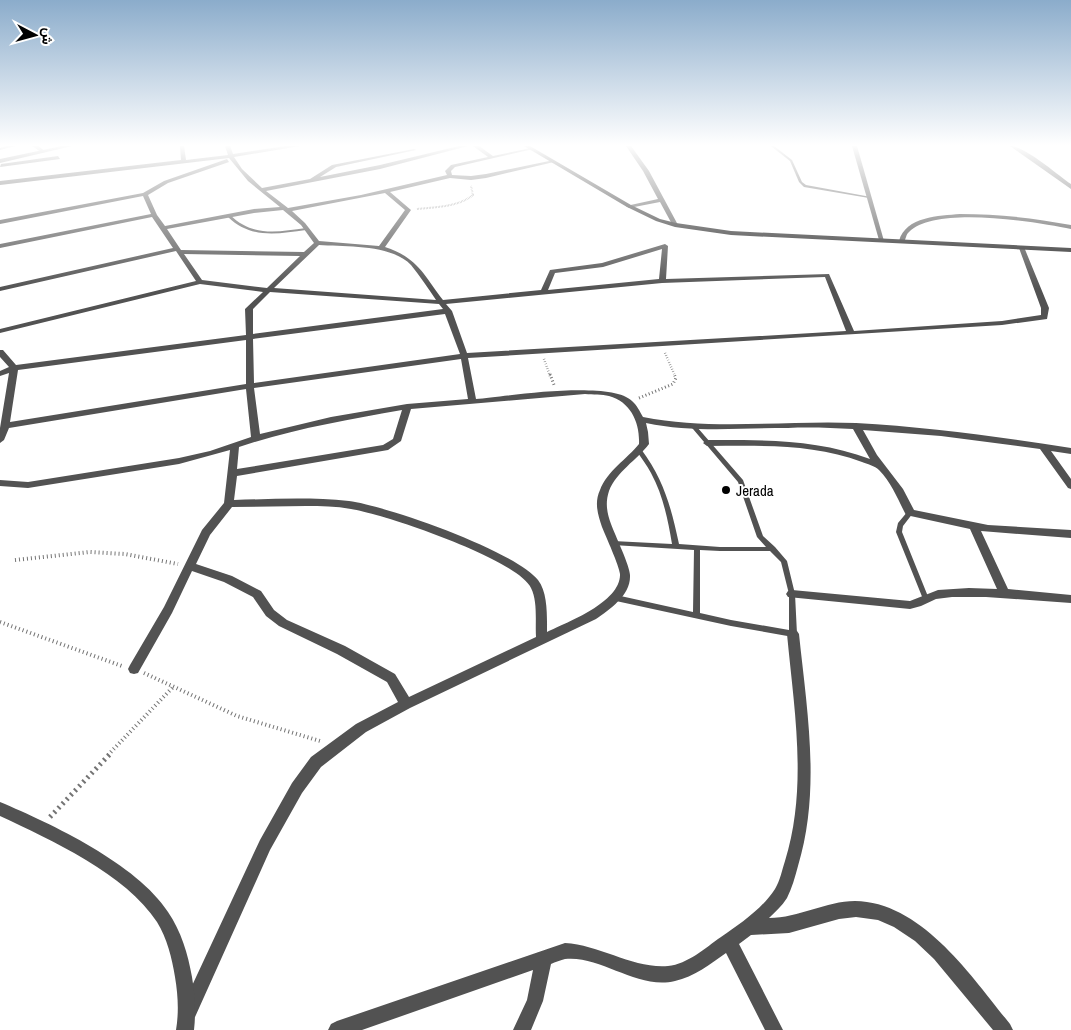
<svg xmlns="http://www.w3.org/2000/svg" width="1071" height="1030" font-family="'Archivo Narrow',Vazirmatn,sans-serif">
  <rect width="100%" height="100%" fill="#fff"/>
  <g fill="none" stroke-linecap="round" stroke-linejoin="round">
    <path stroke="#747474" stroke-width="2" stroke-dasharray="0.5 1" stroke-linecap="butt" d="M417 209C436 207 458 207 473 195L471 186"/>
    <g stroke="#747474" stroke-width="2.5" stroke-dasharray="0.5 2" stroke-linecap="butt">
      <polyline points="665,353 675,376"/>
      <polyline points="544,359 550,376"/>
    </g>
    <g stroke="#747474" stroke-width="3" stroke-dasharray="1 2.5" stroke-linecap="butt">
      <polyline points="550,374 554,385"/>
      <polyline points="639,398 673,384 676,378 674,374"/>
    </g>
    <g stroke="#747474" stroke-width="4" stroke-dasharray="1 3" stroke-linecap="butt">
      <polyline points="15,560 90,552 125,554 178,564"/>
      <polyline points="0,622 122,666"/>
      <polyline points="144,673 237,716 320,741"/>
      <polyline points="108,755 173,687"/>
    </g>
    <polyline stroke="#747474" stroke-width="5" stroke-dasharray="2 4" stroke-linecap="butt" points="50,817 110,754"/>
    <g fill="#525252" fill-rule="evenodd">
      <polygon points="771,146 774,146 792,160 802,182 806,185 871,197 869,198 804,187 799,182 790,161"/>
      <path d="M228 215H230C253 237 277 232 306 228L308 229 306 230C277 234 251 239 228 217Z"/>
      <path d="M695 426 697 427 743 480 763 536 775 547 787 561 795 594 797 634 796 636 793 637 731 626 616 601 614 600 613 598 614 596 616 595 693 612 694 550 613 545H611L610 543 611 541H613L672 544C668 520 663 495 651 473 647 465 641 458 636 450L637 449H641C664 480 671 507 679 544L720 547H766L757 537 738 482 693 429 692 428 693 427ZM700 550 720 551H770L781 562 789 594V630L731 620 700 613Z"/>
      <polygon points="908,511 910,511 913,513 903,526 902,532 929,599 928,601 926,602 924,601 923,599 896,532 898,523"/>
    </g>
    <g fill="#525252" fill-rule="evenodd">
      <polygon points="6,146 15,146 0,150 0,148"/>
      <polygon points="32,146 38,146 45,151 41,152"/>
      <path d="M180 146H184L186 160 228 155 225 146H230L233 154 286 146H300L234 157 242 169 262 188 310 179 332 165 414 149 416 150 336 167 320 177 380 165 459 146H468L380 169 266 191 288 208 361 195 447 175 445 171 451 165 488 157 473 146H479L493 156 531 148 533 149 455 167 451 171 452 175 471 176 486 174 554 160V162L486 178 471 180 450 178 390 192 411 210 385 247C418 258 423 274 443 300L541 290 550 270 602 263 665 244 668 246 666 279 829 274 854 331 1002 321 1041 315V308L1019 248 1024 247 1049 308 1047 319 1002 325 468 358 476 399C508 396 610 380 632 401 637 405 640 412 643 417 713 431 785 420 856 423 928 427 1000 437 1071 448V454L1051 451 1071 479V489L1068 488 1040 449 941 436 863 430 877 455 903 489 914 510 988 525 1071 530V538L981 531 1008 589 1071 595V603L986 597H952L936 599 921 606 910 609 788 597 786 594 788 591 792 590 910 601 938 590 969 588 997 589 970 529 906 515C898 500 892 483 879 470 875 466 867 464 862 462 812 443 759 446 707 446L703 443 707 440C763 440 817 439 870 459L853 429C832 428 810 427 788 428 740 428 693 433 646 423L648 432 649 444C637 460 616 472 609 491 605 503 607 513 611 524 615 535 630 566 630 575 631 595 610 609 596 619L410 708 366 732 321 767 302 793 270 850 195 1017 189 1019 183 1017 181 1011 183 1005 260 840 292 783 311 757 356 724 398 702 387 682 337 654 279 626 266 616 253 597 224 582 192 571 172 613 138 673 134 674 130 673 128 669 130 665 164 607 202 530 224 503 230 450 179 464 28 488 0 486V480L28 482 179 458 210 451 251 437 246 389 9 428 4 440 0 443V428L9 373 0 376V371L9 367 0 357V350H3L16 365 246 335 245 309 263 292 200 284 0 333V329L196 281 176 251 0 291V287L173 248 152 217 0 248V244L151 214 143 196 0 224V220L143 193 164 181 227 159 229 162 168 183 148 195 157 215 165 226 254 209 280 207 248 181 229 158 0 185V181L181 160ZM385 193 405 210 379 246 319 241 305 223 292 211ZM283 210 301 225 314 243 304 252 181 250 167 229 254 213ZM319 245C346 247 391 244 411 265 420 276 428 288 436 300L274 288ZM662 249 659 279 548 290 555 273 603 267ZM184 254 300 256 267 288 202 280ZM825 277 846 331 467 353 452 311 446 304 662 283ZM270 292 439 304 443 309 253 334V309ZM445 314 460 354 254 383 253 339ZM246 340V384L10 422 18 370ZM461 359 468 399 407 404 331 417 260 434 254 388ZM585 394C593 395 602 394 609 396 631 402 640 423 639 444 627 459 607 471 600 490 594 503 598 515 602 527 606 537 619 565 620 574 621 602 568 622 547 632 547 616 548 593 538 580 515 551 387 506 349 501 311 497 272 499 234 500L237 476 388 450 401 441 411 409ZM402 410 393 439 383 445 237 469 239 447C292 429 347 420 402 410ZM306 506C321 506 336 506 351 509 384 514 517 559 531 588 538 602 535 622 536 637L409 697 395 674 345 646 287 620 274 610 261 591 232 576 196 564 210 535 232 507Z"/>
      <polygon points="626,146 631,146 649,171 678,225 677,226 673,226 660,202 629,208 626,206 658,199 643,171"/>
      <polygon points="852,146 857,146 884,241 879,240"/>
      <path d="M1010 146C1025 146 1058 175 1071 184V189Z"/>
      <polygon points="58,156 60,159 0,167 1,164"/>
      <path d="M960 214C998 214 1034 218 1071 225V229C1037 222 935 205 909 232 906 234 906 239 904 242L899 241C906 216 939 216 960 214Z"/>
      <path d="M793 629 797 631 799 634C807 711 821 790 798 866 795 877 792 888 787 898 782 906 775 912 769 918 799 918 826 901 855 901 922 902 972 977 1010 1024L1013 1030H993L934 959 915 941 894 927 878 920 856 917 839 919 789 933 751 935 739 944 783 1030H765L726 953C710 964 694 977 675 981 637 990 601 955 565 959 561 960 555 962 551 964L543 1001 531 1030H513L527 1000 533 970 362 1030H328L331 1024 337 1021 565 943C600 945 634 969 668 966 688 964 705 948 721 937 740 924 762 909 775 889 780 881 782 870 785 861 808 787 794 709 787 634L789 631Z"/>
    </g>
    <g fill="#525252" fill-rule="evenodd">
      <polygon points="62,146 72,146 0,163 0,159"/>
      <path d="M0 802C52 824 137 864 168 912 181 931 188 954 192 977 195 995 196 1012 194 1030H176C179 1012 178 995 175 977 172 958 167 938 157 922 126 874 51 840 0 816Z"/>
    </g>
    <polygon fill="#1f1f1f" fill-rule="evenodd" points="524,146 530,146 631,205 660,219 676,223 731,231 1071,248 1071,252 731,235 675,227 656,221 627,207"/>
  </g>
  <linearGradient id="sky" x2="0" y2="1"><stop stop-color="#8baccb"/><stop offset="0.5" stop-color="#fff"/><stop offset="1" stop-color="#fff" stop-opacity="0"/></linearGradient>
  <rect width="1071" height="290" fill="url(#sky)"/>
  <circle fill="#000" stroke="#fff" stroke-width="2" cx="726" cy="490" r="5"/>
  <g text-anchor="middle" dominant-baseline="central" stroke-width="4" stroke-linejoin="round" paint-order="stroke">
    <g font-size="15" fill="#000" stroke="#fff" text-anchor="start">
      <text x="736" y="490">Jerada</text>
    </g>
  </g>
  <g transform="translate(35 35) rotate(96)" stroke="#ffffff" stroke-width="4" paint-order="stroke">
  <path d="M0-4L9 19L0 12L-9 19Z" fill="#000000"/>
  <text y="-8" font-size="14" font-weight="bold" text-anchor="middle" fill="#000000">ش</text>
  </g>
</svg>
